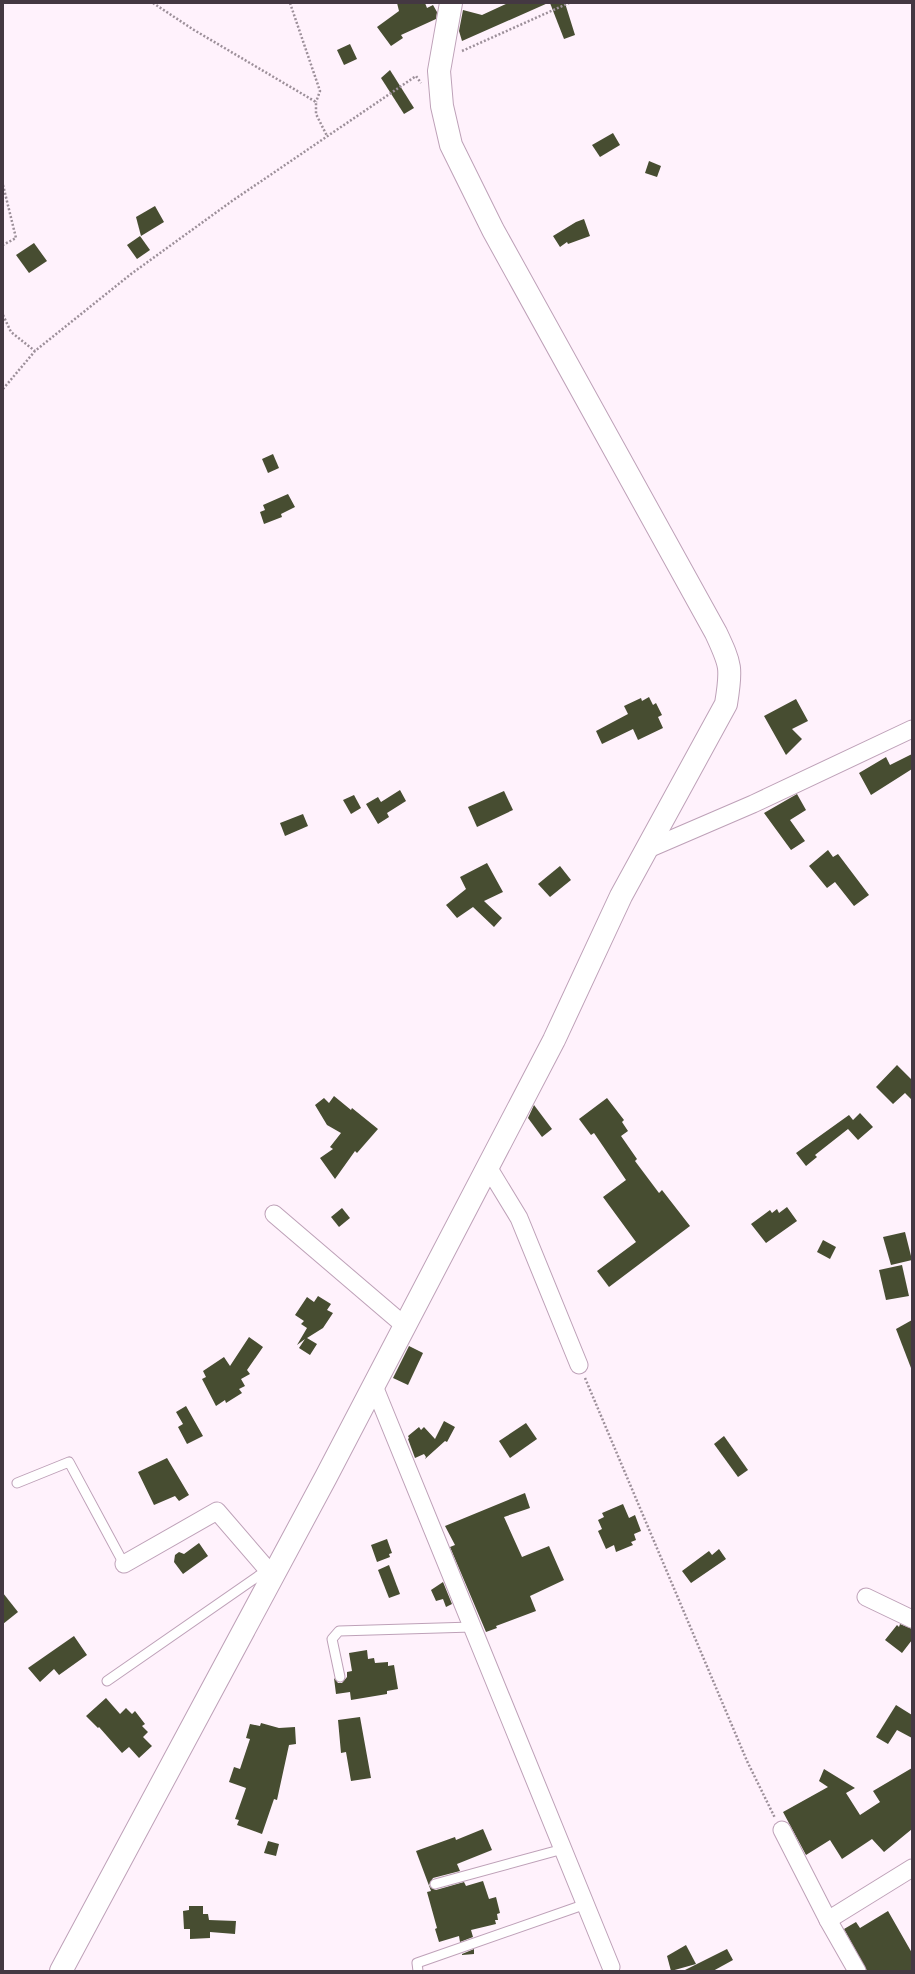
<svg xmlns="http://www.w3.org/2000/svg" width="915" height="1974" font-family="'Varela Round',sans-serif">
  <rect width="100%" height="100%" fill="#fff2fc"/>
  <g fill="#474d31">
    <polygon points="397,3 425,3 427,8 433,5 437,12 436,19 401,35 403,38 391,46 377,27 399,11"/>
    <polygon points="508,3 548,3 462,41 459,31 463,10 482,15"/>
    <polygon points="550,3 565,3 575,35 564,39"/>
    <polygon points="350,44 357,59 344,65 337,50"/>
    <polygon points="390,70 414,108 404,114 381,78"/>
    <polygon points="613,133 620,145 600,157 592,145"/>
    <polygon points="649,161 661,166 657,177 645,173"/>
    <polygon points="155,206 164,222 141,236 136,217"/>
    <polygon points="584,219 590,236 568,244 567,242 560,247 553,236 576,222"/>
    <polygon points="140,236 150,250 137,259 127,245"/>
    <polygon points="34,243 47,261 29,273 16,255"/>
    <polygon points="273,454 279,468 268,473 262,459"/>
    <polygon points="288,494 295,507 281,514 282,517 264,524 260,512 265,510 263,505"/>
    <polygon points="649,697 653,705 656,703 662,715 658,717 663,728 638,740 633,729 602,744 596,731 628,714 624,706 641,698 642,701"/>
    <polygon points="796,699 808,721 792,729 802,739 786,755 764,716"/>
    <polygon points="912,754 912,769 871,795 859,773 886,757 890,765"/>
    <polygon points="400,790 406,801 387,813 389,817 378,824 366,804 378,797 381,802"/>
    <polygon points="504,791 513,810 477,827 468,807"/>
    <polygon points="797,794 806,810 790,820 805,841 791,850 764,813"/>
    <polygon points="354,795 361,808 351,814 343,800"/>
    <polygon points="303,814 308,826 285,836 280,823"/>
    <polygon points="828,850 833,857 838,854 869,895 854,906 835,882 827,888 809,866"/>
    <polygon points="487,863 503,892 484,901 502,918 494,927 473,907 457,918 446,905 466,889 460,877"/>
    <polygon points="560,866 571,880 550,897 538,884"/>
    <polygon points="897,1065 912,1080 912,1100 905,1093 893,1104 876,1087"/>
    <polygon points="334,1096 351,1110 352,1108 378,1129 357,1153 355,1151 335,1179 320,1158 333,1149 330,1147 341,1133 327,1125 315,1105 324,1098 329,1103"/>
    <polygon points="607,1098 624,1120 622,1122 628,1131 621,1136 637,1159 635,1161 659,1193 662,1190 690,1226 609,1287 597,1271 636,1242 603,1197 626,1180 594,1133 591,1135 579,1119"/>
    <polygon points="534,1105 552,1129 542,1137 528,1118"/>
    <polygon points="860,1113 873,1127 858,1140 848,1129 815,1155 817,1157 806,1166 796,1153 849,1115 853,1120"/>
    <polygon points="787,1207 797,1221 766,1243 751,1224 770,1210 772,1213 777,1209 779,1213"/>
    <polygon points="342,1208 350,1218 339,1227 331,1217"/>
    <polygon points="905,1232 912,1260 891,1265 883,1237"/>
    <polygon points="823,1240 836,1247 830,1259 817,1252"/>
    <polygon points="902,1265 909,1296 886,1300 879,1270"/>
    <polygon points="318,1296 331,1304 327,1310 333,1313 323,1328 307,1338 317,1344 310,1355 299,1348 305,1339 297,1345 307,1328 301,1324 304,1321 295,1315 307,1297 314,1302"/>
    <polygon points="912,1320 912,1368 911,1368 896,1329"/>
    <polygon points="249,1337 263,1347 247,1370 250,1374 241,1379 245,1386 239,1389 242,1393 226,1403 225,1400 216,1406 202,1379 206,1377 203,1371 224,1357 230,1366"/>
    <polygon points="409,1346 423,1353 408,1385 393,1378"/>
    <polygon points="186,1406 203,1436 187,1444 178,1427 183,1424 176,1412"/>
    <polygon points="444,1421 455,1427 447,1442 445,1441 425,1459 426,1457 424,1454 415,1458 408,1439 409,1438 408,1436 419,1427 421,1430 424,1427 435,1439"/>
    <polygon points="526,1423 537,1439 510,1458 499,1441"/>
    <polygon points="724,1436 748,1470 738,1477 714,1444"/>
    <polygon points="167,1458 189,1495 179,1501 175,1496 154,1505 138,1472"/>
    <polygon points="525,1493 530,1508 504,1517 522,1557 549,1546 564,1580 530,1596 536,1611 496,1626 497,1628 486,1632 450,1547 455,1545 445,1526"/>
    <polygon points="623,1504 629,1518 635,1515 641,1531 634,1534 636,1540 631,1542 633,1545 616,1552 614,1545 606,1549 598,1531 602,1529 598,1520 604,1517 602,1513"/>
    <polygon points="387,1539 392,1553 389,1554 390,1557 377,1562 371,1545"/>
    <polygon points="199,1543 208,1556 183,1574 174,1562 175,1555 179,1552 184,1554"/>
    <polygon points="719,1549 726,1559 691,1583 682,1571 709,1551 712,1555"/>
    <polygon points="389,1565 400,1594 389,1598 378,1570"/>
    <polygon points="443,1582 452,1604 446,1607 443,1599 436,1601 431,1590"/>
    <polygon points="3,1593 18,1612 3,1624"/>
    <polygon points="900,1624 912,1629 912,1640 902,1653 885,1640 897,1625 899,1627"/>
    <polygon points="74,1636 87,1655 59,1675 54,1669 40,1682 28,1668"/>
    <polygon points="367,1650 368,1659 374,1658 375,1663 388,1662 388,1666 394,1665 398,1689 387,1691 387,1694 351,1700 350,1692 336,1694 334,1678 338,1683 342,1683 347,1677 347,1672 352,1671 349,1653"/>
    <polygon points="106,1698 120,1714 126,1708 132,1714 135,1711 145,1724 142,1726 148,1732 143,1737 152,1746 139,1758 129,1747 122,1753 99,1727 98,1728 86,1716"/>
    <polygon points="896,1705 912,1715 912,1738 897,1730 888,1744 876,1737"/>
    <polygon points="360,1717 371,1778 351,1781 346,1752 341,1753 338,1720"/>
    <polygon points="261,1723 279,1728 295,1727 296,1744 289,1745 277,1800 274,1799 262,1834 237,1825 239,1820 235,1819 246,1788 229,1782 234,1767 240,1769 250,1739 246,1738 250,1724 260,1726"/>
    <polygon points="912,1768 912,1829 884,1852 872,1839 842,1859 830,1840 806,1855 783,1812 828,1787 819,1781 824,1769 855,1788 846,1793 860,1815 880,1802 873,1791"/>
    <polygon points="483,1829 492,1850 457,1864 460,1871 433,1878 429,1885 431,1888 436,1890 464,1882 466,1886 483,1881 489,1899 496,1897 500,1913 497,1914 498,1920 495,1920 496,1924 471,1930 473,1937 460,1942 459,1936 439,1942 435,1929 437,1928 427,1892 431,1891 416,1851 455,1837 456,1840"/>
    <polygon points="268,1841 279,1844 276,1856 264,1853"/>
    <polygon points="189,1906 203,1906 203,1914 208,1914 209,1920 236,1921 235,1934 210,1932 210,1938 190,1939 190,1929 184,1929 183,1911 189,1910"/>
    <polygon points="888,1911 912,1953 912,1971 867,1971 844,1929 856,1922 860,1928"/>
    <polygon points="686,1945 696,1964 671,1971 667,1956"/>
    <polygon points="474,1949 474,1954 462,1955 462,1954"/>
    <polygon points="727,1949 733,1960 713,1971 683,1971"/>
  </g>
  <g fill="none" stroke-linecap="round" stroke-linejoin="round">
    <defs>
      <g id="service">
        <polyline points="17,1483 69,1462 124,1564"/>
        <polyline points="340,1677 332,1639 339,1631 472,1627"/>
        <polyline points="107,1681 267,1570"/>
        <polyline points="435,1884 563,1849"/>
        <polyline points="418,1971 417,1963 586,1904"/>
      </g>
      <g id="minor">
        <polyline points="646,850 753,804 912,729"/>
        <polyline points="488,1167 519,1218 579,1365"/>
        <polyline points="274,1214 405,1326"/>
        <polyline points="374,1386 611,1967"/>
        <polyline points="124,1564 217,1511 273,1576"/>
        <polyline points="866,1597 912,1619"/>
        <polyline points="782,1830 828,1920 857,1971"/>
        <polyline points="828,1920 912,1868"/>
      </g>
      <path id="tertiary" d="M61 1971 326 1477 554 1040 621 896 726 704C732 668 731 665 716 633L493 230 451 145 442 106 439 71 451 3"/>
    </defs>
    <use href="#service" stroke="#bea1b8" stroke-width="11"/>
    <use href="#minor" stroke="#bea1b8" stroke-width="19"/>
    <use href="#tertiary" stroke="#bea1b8" stroke-width="24"/>
    <g stroke="#9d909a" stroke-width="2.5" stroke-dasharray="2 2" stroke-linecap="butt">
      <polyline points="153,3 194,30 316,102 316,114 327,136"/>
      <polyline points="290,3 320,91 316,102"/>
      <polyline points="462,51 569,3"/>
      <polyline points="3,185 16,238 3,245"/>
      <polyline points="3,315 11,332 35,351"/>
      <polyline points="3,389 35,351 131,274 232,201 416,76 421,83"/>
      <polyline points="585,1378 747,1761 775,1818"/>
    </g>
    <use href="#service" stroke="#fff" stroke-width="9"/>
    <use href="#minor" stroke="#fff" stroke-width="17"/>
    <use href="#tertiary" stroke="#fff" stroke-width="22"/>
  </g>
  <rect width="915" height="1974" fill="none" stroke="#443842" stroke-width="8"/>
</svg>
